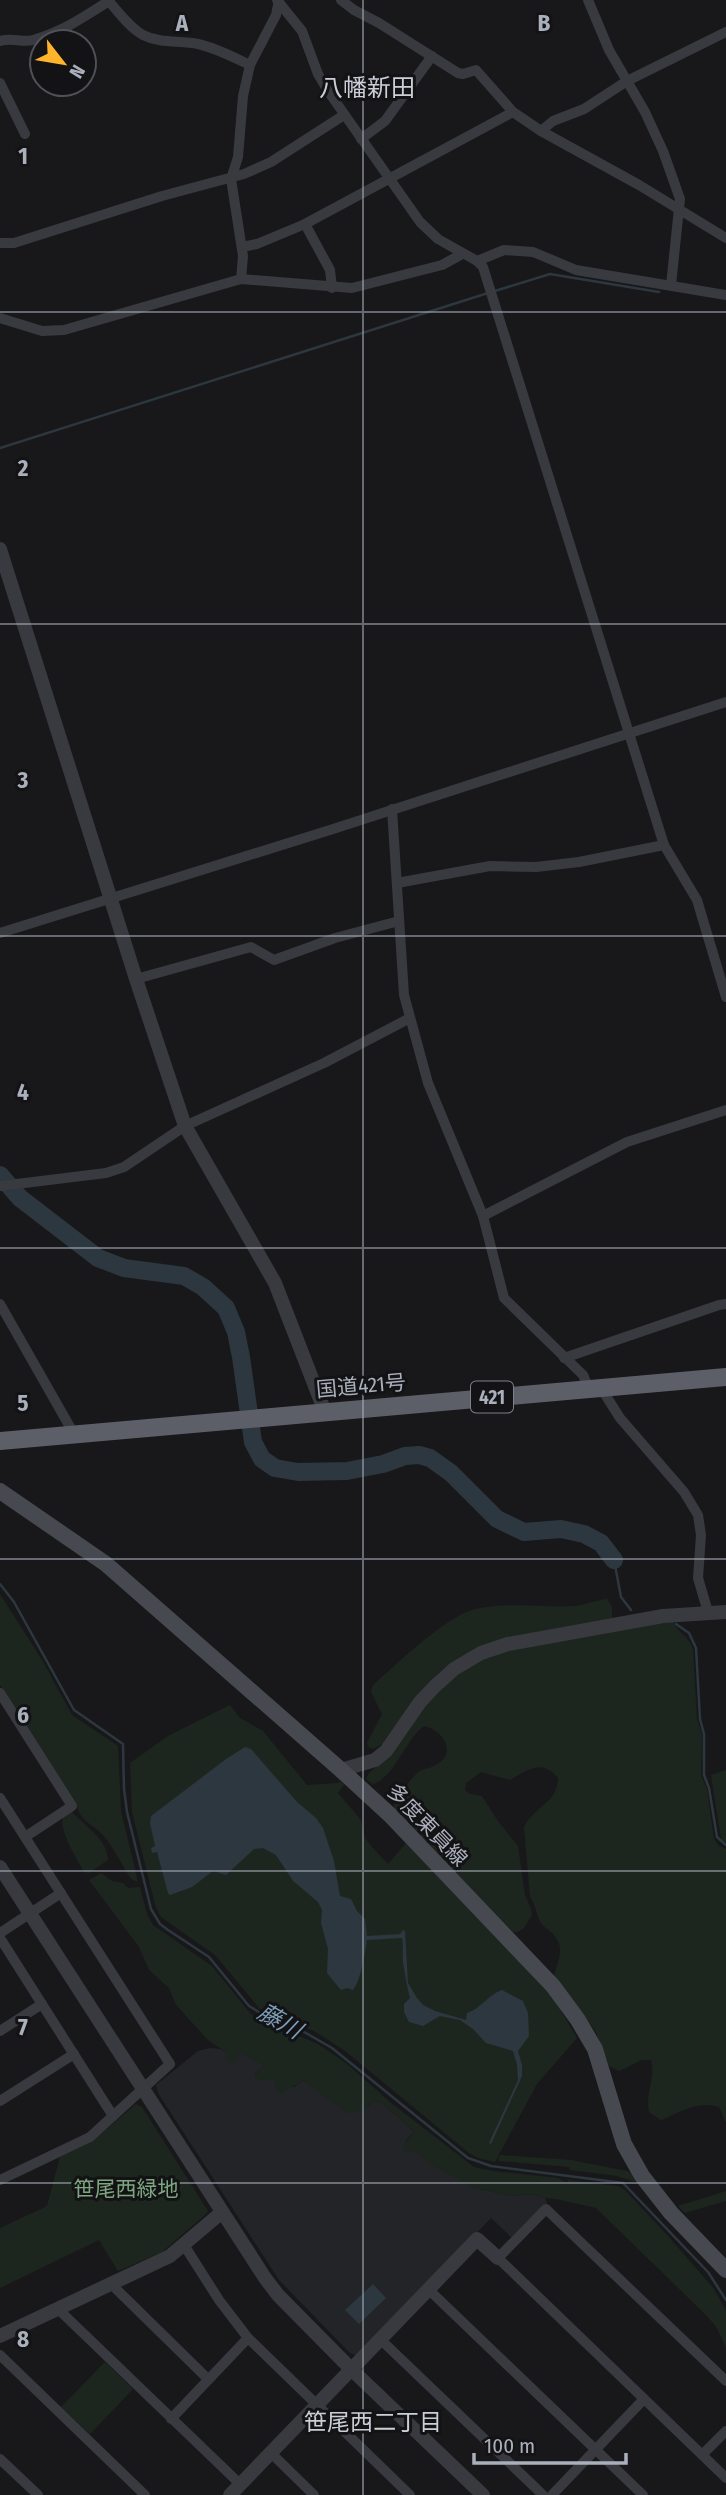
<svg xmlns="http://www.w3.org/2000/svg" width="726" height="2495" font-family="'Fira Sans Condensed','Noto Sans JP',sans-serif">
  <rect width="100%" height="100%" fill="#18181a"/>
  <polygon fill="#232427" points="210,2048 220,2049 226,2052 241,2052 258,2061 264,2065 255,2074 258,2080 275,2080 277,2089 294,2087 303,2080 347,2112 362,2111 374,2101 381,2102 414,2131 405,2142 415,2151 474,2188 512,2196 532,2194 545,2198 547,2203 512,2238 491,2218 358,2356 350,2353 279,2280 158,2093 156,2085 198,2051"/>
  <g fill="#1d261e">
    <path d="M0 1594 42 1660 72 1715 118 1746 121 1811 138 1882 131 1879C122 1865 114 1848 103 1835 94 1825 80 1821 77 1806L0 1685Z"/>
    <path d="M607 1599 612 1607V1618C558 1630 479 1636 437 1674 417 1693 401 1720 384 1743L373 1749 368 1747 367 1743 382 1714 371 1692 373 1685C396 1665 444 1618 472 1610 505 1601 542 1608 575 1606 586 1605 596 1600 607 1599Z"/>
    <path d="M673 1620C676 1632 689 1636 693 1649L697 1719 702 1734 701 1775 707 1789 714 1839 719 1846 726 1849V2123L719 2107C698 2100 680 2112 661 2120L649 2112C645 2091 656 2080 651 2060H642L619 2071 609 2066 596 2032 554 1976C558 1960 566 1948 553 1934 550 1930 544 1928 541 1923 536 1914 536 1905 530 1897L524 1827C533 1807 558 1803 558 1778 542 1758 527 1770 510 1780L481 1772 466 1783 465 1790 470 1794 482 1796 498 1821 518 1846 525 1895 531 1909 532 1915 524 1928 518 1932H513L395 1811 394 1806C398 1795 408 1783 416 1774 422 1768 430 1769 436 1765 459 1752 441 1729 424 1726 404 1741 395 1777 373 1784L366 1779 369 1773 387 1758 430 1698 444 1684 477 1661 521 1647Z"/>
    <polygon points="230,1705 240,1718 263,1731 307,1785 338,1783 340,1781 344,1785 338,1793 361,1820 365,1838 372,1847 388,1864 406,1843 552,1996 577,2038 537,2084 495,2162 478,2158 469,2153 344,2050 314,2031 260,2009 215,1955 161,1917 156,1908 132,1812 130,1763 168,1736"/>
    <polygon points="726,1770 726,1842 721,1839 720,1832 711,1775"/>
    <path d="M71 1811C84 1826 108 1839 108 1860L89 1873 84 1872C77 1858 59 1832 63 1817Z"/>
    <polygon points="101,1873 112,1881 123,1883 128,1888 140,1887 147,1914 153,1925 212,1966 250,2013 258,2019 318,2044 346,2063 390,2102 474,2167 493,2171 558,2178 567,2183 568,2180 618,2186 625,2190 668,2236 714,2289 726,2310 726,2348 717,2328 707,2316 596,2208 556,2199 545,2198 532,2194 512,2196 474,2188 428,2163 415,2151 405,2152 402,2148 414,2131 381,2102 374,2101 362,2111 347,2113 303,2080 282,2094 277,2089 275,2080 258,2080 255,2075 263,2065 241,2053 239,2059 232,2063 226,2059 226,2052 208,2040 176,2005 169,1988 149,1970 139,1947 89,1880"/>
    <polygon points="136,2104 142,2107 208,2211 206,2214 162,2252 118,2271 99,2240 0,2288 0,2228 47,2206 60,2157 93,2141"/>
    <polygon points="500,2155 571,2160 627,2171 632,2174 635,2182 617,2176 570,2170 569,2167 498,2161"/>
    <polygon points="726,2191 726,2201 685,2213 678,2206"/>
    <polygon points="105,2362 133,2389 90,2434 61,2407"/>
  </g>
  <g fill="#2c373f">
    <path d="M245 1747 251 1749 297 1802 316 1818 323 1828 334 1861 340 1896 351 1899 357 1911 365 1919 367 1936 400 1934 403 1930 405 1931 408 1983 417 1998 423 2005 435 2011 466 2020 467 2013C481 2009 487 1995 502 1990L523 2001 528 2013 529 2036 518 2051 522 2065V2076L491 2144 489 2143 518 2080 517 2065 513 2051 486 2043 473 2029 460 2020 440 2016 423 2026 409 2022 404 2012V2004L410 1998C407 1986 405 1975 403 1962 402 1953 404 1947 402 1938L367 1940C365 1953 361 1980 353 1990L347 1988 341 1990 327 1973 328 1949 321 1923 322 1910 318 1902 293 1881 276 1855 263 1848 254 1849 226 1875 213 1871 192 1887 170 1895 168 1893 157 1852 152 1853 151 1848 155 1846 150 1823 151 1816 226 1759Z"/>
    <polygon points="373,2284 386,2298 359,2324 345,2310"/>
  </g>
  <g fill="none" stroke-linecap="round" stroke-linejoin="round">
    <g stroke="#2c373f" stroke-width="2.5">
      <polyline points="495,291 550,274 659,292"/>
      <polyline points="0,448 488,293"/>
      <polyline points="614,1560 621,1597 631,1610"/>
      <polyline points="0,1584 14,1602 74,1710 123,1744 124,1789 127,1812 151,1909 160,1924 168,1930 209,1957 249,2006 270,2019 304,2032 332,2048 468,2158 491,2166 623,2183 708,2272 726,2300"/>
      <polyline points="676,1624 689,1633 696,1648 700,1719 704,1734 704,1775 709,1788 717,1837 726,1845"/>
    </g>
    <polyline stroke="#2c373f" stroke-width="18" points="0,1175 20,1198 98,1258 124,1268 184,1276 203,1287 226,1308 236,1332 241,1357 253,1442 262,1459 275,1468 298,1472 347,1471 383,1464 405,1456 419,1455 430,1458 451,1473 497,1519 524,1532 561,1529 584,1534 601,1543 614,1560"/>
    <g stroke="#383a3f" stroke-width="10">
      <path d="M108 0C118 12 130 28 143 35 161 44 180 40 198 44 216 48 233 57 250 65"/>
      <polyline points="277,0 302,31 318,74 328,91 420,222 438,239 477,261 483,267 664,845 697,900 726,997"/>
      <polyline points="341,0 354,10 379,23 458,73 463,74 476,70 513,112 541,131 639,185 726,238"/>
      <polyline points="588,0 609,50 645,112 663,151 680,199 671,285"/>
      <path d="M0 41C12 37 22 43 33 40 62 32 84 17 109 1"/>
      <polyline points="0,83 25,134"/>
      <polyline points="541,131 553,121 584,109 627,81 726,32"/>
      <polyline points="361,139 385,121 432,56"/>
      <polyline points="305,224 330,270 332,288"/>
      <polyline points="0,243 14,243 162,196 244,174 271,162 344,115"/>
      <polyline points="242,247 257,244 305,224 513,112"/>
      <polyline points="477,261 504,250 533,252 576,270 726,295"/>
      <polyline points="241,279 243,256 231,179 238,157 243,96 250,65 276,15 279,0"/>
      <polyline points="0,318 42,331 64,330 241,279 352,288 442,265 462,254"/>
      <polyline points="392,809 404,995 428,1083 483,1216 504,1298 583,1375 589,1389"/>
      <polyline points="397,883 490,866 536,867 579,862 664,845"/>
      <polyline points="0,933 330,830 726,702"/>
      <polyline points="136,979 251,947 274,960 335,938 399,921"/>
      <polyline points="0,1186 106,1173 124,1167 185,1126 324,1063 410,1018"/>
      <polyline points="483,1216 627,1142 726,1110"/>
      <polyline points="0,1304 74,1434"/>
      <polyline points="564,1358 719,1305 726,1304"/>
      <polyline points="601,1388 620,1418 684,1492 698,1515 701,1535 698,1578 708,1612"/>
      <polyline points="0,1693 72,1806 25,1837"/>
      <polyline points="0,1798 170,2064 90,2137 0,2180"/>
      <polyline points="0,1933 61,1893"/>
      <polyline points="0,1938 113,2116"/>
      <polyline points="0,2031 42,2004"/>
      <polyline points="0,2101 74,2054"/>
      <polyline points="184,2245 219,2300 248,2338"/>
      <polyline points="111,2284 208,2379"/>
      <polyline points="428,2289 643,2495"/>
      <polyline points="58,2309 240,2484"/>
      <polyline points="380,2339 543,2495"/>
      <polyline points="0,2355 145,2495"/>
      <polyline points="726,2381 546,2209 498,2258 726,2478"/>
      <polyline points="171,2419 248,2338 410,2495"/>
      <polyline points="271,2453 314,2495"/>
      <polyline points="702,2455 726,2431"/>
      <polyline points="0,2459 38,2495"/>
      <polyline points="552,2495 644,2399"/>
    </g>
    <g stroke="#383a3f" stroke-width="14">
      <polyline points="0,549 136,979 185,1126 275,1283 325,1412"/>
      <polyline points="341,1770 375,1760 386,1751 420,1702 435,1686 454,1669 481,1653 508,1644 663,1616 726,1612"/>
      <polyline points="0,1867 265,2278 278,2295 351,2369 483,2495"/>
      <polyline points="0,2336 170,2256 222,2212"/>
      <polyline points="230,2495 477,2239 498,2258"/>
    </g>
    <polyline stroke="#464950" stroke-width="16" points="0,1491 106,1564 341,1770 390,1815 553,1986 578,2020 595,2049 624,2144 642,2176 671,2213 726,2270"/>
    <polyline stroke="#5c5f68" stroke-width="18" points="0,1441 726,1377"/>
  </g>
  <path fill="none" stroke="#a9afbb" stroke-width="2" stroke-opacity="0.55" d="M363 0V2495M0 312H726M0 624H726M0 936H726M0 1248H726M0 1559H726M0 1871H726M0 2183H726"/>
  <g text-anchor="middle" dominant-baseline="central" stroke-width="6" stroke-linejoin="round" paint-order="stroke">
    <rect fill="#131315" stroke="#7c8089" stroke-width="2" x="471" y="1381.5" width="42" height="31" rx="5"/>
    <g font-size="19" font-weight="bold" fill="#a9afbb">
      <text x="492" y="1397">421</text>
    </g>
    <g font-size="21" fill="#a9afbb" stroke="#131315">
      <text transform="translate(361 1386) rotate(-5)">国道421号</text>
      <text transform="translate(427 1825) rotate(46)">多度東員線</text>
    </g>
    <g font-size="21" fill="#7ea780" stroke="#131315">
      <text x="126" y="2189">笹尾西緑地</text>
    </g>
    <g font-size="23" font-style="italic" fill="#7d9eb8" stroke="#131315">
      <text transform="translate(280 2021) rotate(29)">藤川</text>
    </g>
    <g font-size="23" fill="#caced6" stroke="#131315">
      <text x="373" y="2422">笹尾西二丁目</text>
    </g>
    <g font-size="24" fill="#caced6" stroke="#131315">
      <text x="367" y="88">八幡新田</text>
    </g>
  </g>
  <g font-size="23" text-anchor="middle" font-weight="bold" fill="#a9afbb" stroke="#131315" stroke-width="6" stroke-linejoin="round" paint-order="stroke">
    <text x="182" y="31">A</text>
    <text x="544" y="31">B</text>
    <text x="23" y="164">1</text>
    <text x="23" y="476">2</text>
    <text x="23" y="788">3</text>
    <text x="23" y="1100">4</text>
    <text x="23" y="1411">5</text>
    <text x="23" y="1723">6</text>
    <text x="23" y="2035">7</text>
    <text x="23" y="2347">8</text>
  </g>
  <g transform="translate(63 63) rotate(121)"><circle r="33" fill="#131315" stroke="#4f5157" stroke-width="2"/>
  <path d="M0-5L12 26L0 18L-12 26Z" fill="#ffb52b"/>
  <text y="-10" font-size="19" font-weight="bold" text-anchor="middle" fill="#a9afbb">N</text>
  </g>
  <path d="M474 2453v10h152v-10" fill="none" stroke="#a9afbb" stroke-width="3.5"/>
  <text x="484" y="2453" font-size="21" fill="#a9afbb" stroke="#131315" stroke-width="5" paint-order="stroke">100 m</text>
</svg>
